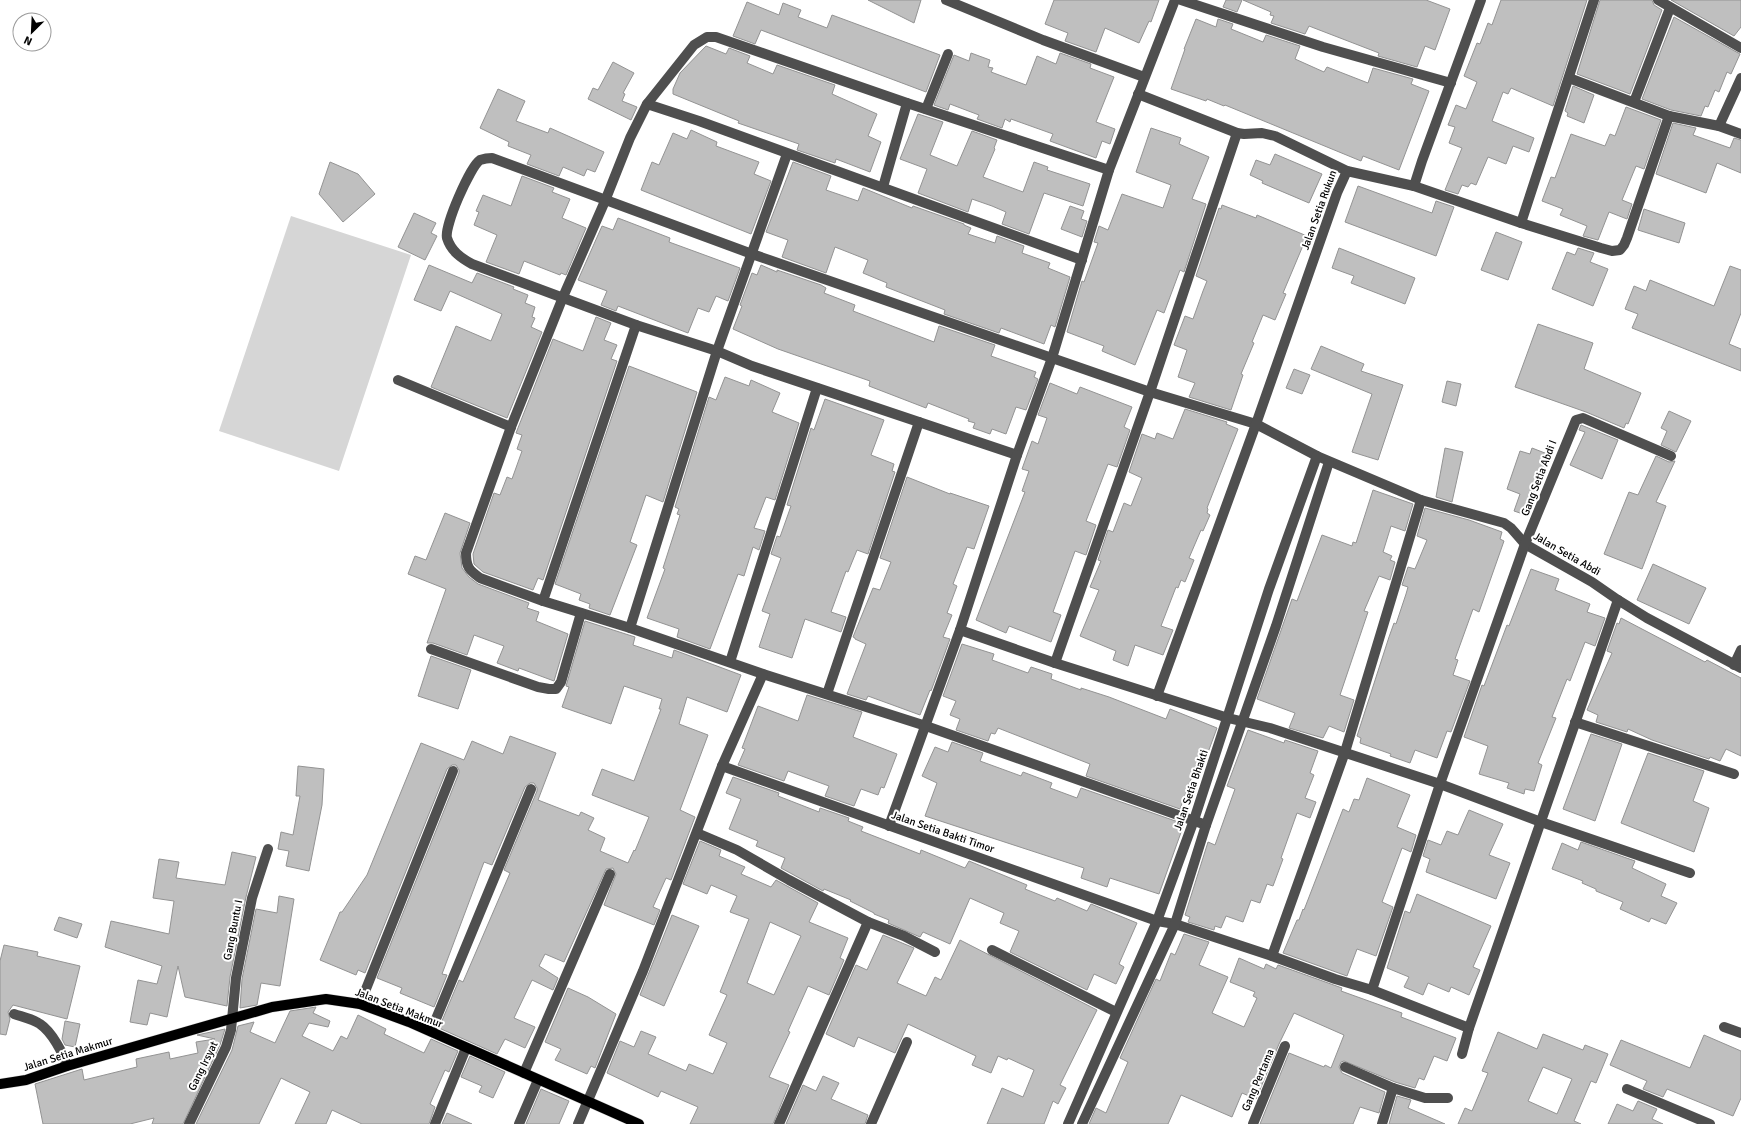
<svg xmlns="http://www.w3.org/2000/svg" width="1741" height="1124" font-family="Signika,sans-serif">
  <rect width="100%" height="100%" fill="#fff"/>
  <polygon fill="#d6d6d6" points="291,216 411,255 339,471 219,431"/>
  <g fill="#bfbfbf" stroke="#939393" fill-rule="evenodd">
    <polygon points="868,0 921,0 914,23"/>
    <polygon points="1054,0 1159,0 1151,22 1149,21 1139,43 1105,28 1096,52 1065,41 1068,33 1045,24"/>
    <polygon points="1226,0 1242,0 1237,12 1223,7"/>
    <polygon points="1243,0 1426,0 1450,9 1435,50 1425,46 1417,67 1378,56 1379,53 1309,26 1305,34 1271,23 1274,16 1270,15 1271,12"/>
    <polygon points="1501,0 1587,0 1553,106 1511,88 1508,94 1503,92 1492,121 1534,138 1529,152 1513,146 1506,164 1488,157 1476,185 1471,183 1468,187 1462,185 1458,194 1445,190 1462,148 1449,143 1455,127 1448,125 1456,105 1466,109 1477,82 1464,76 1477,43 1480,44 1488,23 1492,25"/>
    <polygon points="1600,0 1652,0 1654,5 1662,10 1630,94 1577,74"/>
    <polygon points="1671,0 1741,0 1741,27 1734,36"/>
    <polygon points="747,2 779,15 783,3 801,10 798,17 827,28 832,15 940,55 926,92 761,30 755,44 733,36"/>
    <polygon points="1674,17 1740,54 1731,74 1727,72 1719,92 1715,90 1708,107 1705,106 1701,116 1671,110 1642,99"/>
    <polygon points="1196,19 1216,27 1218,19 1233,24 1231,29 1263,42 1266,35 1300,46 1295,59 1324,72 1327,67 1368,83 1373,68 1413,79 1411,84 1429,91 1399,170 1363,156 1361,161 1225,105 1224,106 1207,99 1206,101 1171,89 1185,49 1184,49"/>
    <polygon points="706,46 726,54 729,48 750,56 747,63 773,74 777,65 835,85 832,94 877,114 868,136 881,142 870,172 836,159 835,163 797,150 799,144 738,123 739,121 673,94 673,89 680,73"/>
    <polygon points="971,53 990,60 988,67 993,68 991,72 1026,85 1037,56 1056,64 1060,53 1091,64 1090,68 1114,77 1096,122 1115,129 1110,144 1102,141 1096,158 1050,141 1053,134 1011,119 1010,122 1005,119 1002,128 977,119 979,115 950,104 948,110 934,105 954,55 969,61"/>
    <polygon points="613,62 634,73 623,93 625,94 622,101 637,107 631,120 588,99 593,88 598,90"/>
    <polygon points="1573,86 1594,95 1584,123 1567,116 1568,113 1565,111"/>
    <polygon points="498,89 525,101 516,121 548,133 550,128 604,152 595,172 587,169 584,176 563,167 559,176 527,164 531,155 508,146 509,142 480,128"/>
    <polygon points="1626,107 1661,120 1644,169 1636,166 1622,200 1632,204 1627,219 1609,212 1598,240 1583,236 1587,226 1560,215 1563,209 1542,201 1551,177 1555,178 1571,134 1605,146 1610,134 1615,136"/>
    <polygon points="918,114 943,122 930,155 957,166 972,131 997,140 994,148 995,149 983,177 1023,192 1034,162 1048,167 1047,170 1090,184 1083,206 1044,193 1029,234 1002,224 1006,212 992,206 972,199 968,212 918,193 927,169 900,159"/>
    <polygon points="1673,123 1696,128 1693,135 1730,148 1734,138 1741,140 1741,173 1717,163 1706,193 1656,174"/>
    <polygon points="1151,128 1181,138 1179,144 1209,157 1192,199 1206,204 1184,272 1180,270 1164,313 1157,310 1135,365 1102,351 1104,346 1067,332 1082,281 1084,282 1098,243 1094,242 1099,226 1108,230 1122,194 1163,208 1171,185 1136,172"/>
    <polygon points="691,130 717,142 716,146 759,162 754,174 771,181 751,234 641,190 652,162 659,165 673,133 687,139"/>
    <polygon points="1275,154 1322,174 1309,203 1262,183 1263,181 1250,175 1256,160 1270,165"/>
    <polygon points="330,162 358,174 375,194 343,222 319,194"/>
    <polygon points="793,162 831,176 826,190 858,201 863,188 912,208 913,206 964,224 964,225 971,228 968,234 995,243 997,236 1024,246 1022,253 1050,263 1048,268 1070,277 1055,327 1051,325 1044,344 1001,328 999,333 944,314 945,310 886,287 887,283 863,273 868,260 835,247 826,273 782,257 788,240 766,232"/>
    <polygon points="522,176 554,188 552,192 570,199 562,218 586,228 566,275 561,273 560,275 524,261 519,274 486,262 497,235 474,225 479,212 476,211 483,195 511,206"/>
    <polygon points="1358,186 1432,213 1436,201 1454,207 1436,256 1345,222"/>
    <polygon points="1222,205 1256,218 1257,215 1307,236 1283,293 1286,294 1275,320 1263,315 1252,342 1254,343 1241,374 1243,375 1231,410 1189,397 1195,383 1178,377 1187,350 1174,345 1185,316 1193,319 1203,291 1207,281 1196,276 1219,208 1221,209"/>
    <polygon points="1070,206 1084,211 1081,219 1087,221 1082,237 1061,229"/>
    <polygon points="1644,209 1685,223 1679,243 1638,230"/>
    <polygon points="414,213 436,223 431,233 437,236 425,260 398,247"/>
    <polygon points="618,218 670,238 669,242 740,268 728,301 716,296 709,312 698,308 688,333 618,306 616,311 601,305 607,291 578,280 602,226 613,230"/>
    <polygon points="1496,232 1522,242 1508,280 1481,270"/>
    <polygon points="1339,248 1415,278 1405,304 1351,283 1354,276 1332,268"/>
    <polygon points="1578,248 1594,253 1590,262 1608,269 1593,306 1552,289 1567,252 1575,255"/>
    <polygon points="429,265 472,283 477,273 514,287 513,289 528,295 525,303 535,307 532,317 535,318 531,327 542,332 507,418 431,387 456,326 491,341 502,314 450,291 441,311 414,300"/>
    <polygon points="761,265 777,272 777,270 821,285 826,288 824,293 855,305 853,311 934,342 939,326 995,345 991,356 1036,372 1034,377 1038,379 1026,410 1016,407 1006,434 992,429 990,434 973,428 975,423 968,421 969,419 928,403 926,408 869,386 870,381 778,349 733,329 742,306 740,305 752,273 757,275"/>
    <polygon points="1730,266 1741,270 1741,313 1729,344 1741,349 1741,371 1632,328 1638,314 1625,309 1634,286 1646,291 1650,280 1714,306"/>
    <polygon points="596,317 611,323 604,340 617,345 611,359 617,361 543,580 538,578 533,590 483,572 474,564 473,554 494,493 500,495 507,477 512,479 522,451 517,449 522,435 516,433 553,339 583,351"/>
    <polygon points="1538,324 1593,343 1584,369 1641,393 1628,424 1626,423 1624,428 1586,412 1515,387"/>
    <polygon points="1321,346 1364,364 1361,371 1403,385 1378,460 1352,452 1372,394 1311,369"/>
    <polygon points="629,366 697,392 663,502 646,495 630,542 637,545 610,615 589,608 590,604 579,600 581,594 555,584"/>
    <polygon points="1294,369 1310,375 1302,394 1286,388"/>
    <polygon points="725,377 749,386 751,380 780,393 772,412 799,423 775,500 766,497 754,528 765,531 759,550 753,547 744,576 738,574 710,649 677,637 679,629 647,618 665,569 663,568 680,515 677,514 679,509 675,507 709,397 716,400"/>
    <polygon points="1447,381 1461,384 1456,406 1442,402"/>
    <polygon points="1050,383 1077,394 1080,387 1132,407 1124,427 1130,430 1117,467 1108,464 1086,521 1096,525 1086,555 1075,551 1053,612 1061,615 1051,642 1009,626 1006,633 976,620 1025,492 1022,491 1029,471 1022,469 1032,441 1038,444 1047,418 1038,415"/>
    <polygon points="825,399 884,420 871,455 894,464 892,471 895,472 868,554 857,550 848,572 846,571 831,612 846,617 841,632 805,619 792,658 759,647 770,614 762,611 781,558 771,554 777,536 780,537 791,506 787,505 811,428 814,430"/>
    <polygon points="1185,409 1227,422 1226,424 1238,429 1207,508 1208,509 1207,513 1210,515 1203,531 1201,530 1189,558 1194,560 1185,582 1181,580 1178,588 1176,587 1161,626 1173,630 1163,655 1135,645 1128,666 1113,660 1116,651 1080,636 1099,590 1090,587 1101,561 1098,560 1108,530 1113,532 1124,503 1131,506 1142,478 1129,472 1142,434 1155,439 1157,433 1173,439"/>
    <polygon points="1669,411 1691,421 1676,452 1661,445 1667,431 1661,428"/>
    <polygon points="1581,425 1618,440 1602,479 1570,465 1585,432 1579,430"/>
    <polygon points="1445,448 1463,452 1452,502 1436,497"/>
    <polygon points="1532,448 1550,455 1529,516 1514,511 1520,494 1507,489 1520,451 1530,454"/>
    <polygon points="1656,456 1669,462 1675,461 1656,502 1666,506 1642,569 1604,554 1629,492 1638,495"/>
    <polygon points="907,477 950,494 950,493 989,506 974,549 967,547 953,584 957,586 947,613 952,615 943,637 950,639 931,691 930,690 920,715 868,696 866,700 847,694 866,644 855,639 855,638 853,637 873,588 880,590 891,562 880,558"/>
    <polygon points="1373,490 1413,504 1405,531 1391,526 1383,552 1392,556 1390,560 1395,562 1390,580 1379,576 1364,611 1368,612 1340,695 1354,700 1344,732 1329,726 1323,738 1289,728 1295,713 1257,699 1292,599 1297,601 1322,535 1352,546 1353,542 1356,543"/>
    <polygon points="1425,508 1469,520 1502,532 1500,539 1504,541 1479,612 1473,609 1455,659 1458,660 1453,675 1470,681 1451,732 1447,731 1437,758 1415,750 1410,763 1390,756 1391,754 1360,743 1361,738 1357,736 1389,637 1394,623 1396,624 1406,594 1408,587 1402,585 1408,567 1415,569 1427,540 1417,536"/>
    <polygon points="445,513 470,523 460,553 462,568 469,577 478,584 529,603 527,608 539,612 536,621 568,634 554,681 519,668 518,671 497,663 504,646 474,635 467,655 433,643 427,643 446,589 408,574 415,556 426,560"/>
    <polygon points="1653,564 1706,588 1689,624 1637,600"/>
    <polygon points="1531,569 1559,579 1555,590 1590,604 1587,612 1605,618 1595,646 1585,642 1570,681 1567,679 1552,717 1556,718 1538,763 1542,765 1534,791 1525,789 1524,794 1507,788 1509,783 1479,774 1488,746 1464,737 1482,685 1484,686 1507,625 1509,626"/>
    <polygon points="1621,618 1705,662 1707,660 1741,678 1741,756 1726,749 1720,761 1710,757 1709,759 1652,740 1628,729 1627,732 1596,722 1598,715 1587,710 1612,653 1607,651 1617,623 1619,624"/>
    <polygon points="585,621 635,637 633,645 672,658 674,650 741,675 727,712 687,697 679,724 708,735 680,810 695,817 671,880 666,878 653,907 660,910 654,925 604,905 616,874 613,868 606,869 564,962 545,954 539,966 558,978 553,990 532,980 514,1018 535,1027 525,1048 505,1039 497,1054 439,1028 459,980 463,982 510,873 504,870 537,791 537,788 534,783 530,783 525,787 492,865 484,862 442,974 447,975 434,1007 400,993 402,988 377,978 459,773 459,770 456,765 452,765 447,769 365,973 358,970 356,975 320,960 340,912 342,912 367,875 421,743 464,760 472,741 503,754 510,736 556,753 538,800 579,816 581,812 594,818 588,830 605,838 600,851 628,863 634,850 635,851 649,817 592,795 602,769 634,781 661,709 659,709 662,699 624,686 611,724 562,707 569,687 566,686"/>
    <polygon points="962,644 994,654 992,660 1028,673 1031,667 1052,674 1051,679 1081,690 1081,688 1109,697 1166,719 1170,709 1217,728 1203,766 1197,763 1180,809 1086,776 1090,764 998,728 995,734 991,733 988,741 956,730 960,719 950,715 956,701 943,696"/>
    <polygon points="431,656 471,670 458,709 418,696"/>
    <polygon points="807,695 862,712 853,737 897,754 884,788 881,787 878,795 861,789 854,806 825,796 829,786 788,771 784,781 738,765 745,749 742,748 758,706 798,721"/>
    <polygon points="1248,730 1284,743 1285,740 1318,751 1310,773 1314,775 1305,798 1316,802 1310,818 1297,813 1281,858 1283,859 1273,886 1267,884 1260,903 1251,900 1243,922 1226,916 1221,928 1215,926 1214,930 1188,922 1190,917 1185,915 1208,842 1215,845 1235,789 1227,786"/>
    <polygon points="1591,734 1622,744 1595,821 1563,809"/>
    <polygon points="952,742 983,753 980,761 1021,776 1023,772 1052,783 1050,788 1077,798 1081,788 1184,824 1159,894 1110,878 1107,887 1081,878 1084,868 925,816 937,783 922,776 935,747 948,752"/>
    <polygon points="1648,753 1704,771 1693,801 1709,808 1694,852 1621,823"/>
    <polygon points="298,766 324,769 322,805 309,871 286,866 289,851 278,849 281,832 293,835 300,796 296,796"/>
    <polygon points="733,777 779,793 778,796 819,812 820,808 849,818 848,821 863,827 861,831 920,854 921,850 965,868 969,861 1027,885 1025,889 1055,901 1057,898 1087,911 1091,904 1137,923 1119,964 1124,967 1116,984 1094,974 1087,990 1010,952 1019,931 1000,923 1004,913 970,898 950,944 923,932 920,937 888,923 889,920 874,914 874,913 850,901 851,900 824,889 823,891 792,874 781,868 785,858 756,846 758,841 729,829 741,799 726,793"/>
    <polygon points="1367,778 1410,795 1397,827 1416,835 1411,852 1402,848 1382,902 1393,907 1376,956 1357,949 1347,976 1283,953 1297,920 1299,920 1303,909 1304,910 1343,809 1349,812 1354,799 1359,800"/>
    <polygon points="1469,810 1503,824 1489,855 1510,863 1496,899 1426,872 1430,859 1423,856 1428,840 1441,845 1447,831 1458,835"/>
    <path d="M700 841 721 850 719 856 745 867 741 874 771 887 776 880 818 903 809 922 848 938 840 958 844 960 829 995 808 986 788 1031 790 1032 769 1077 789 1085 773 1124H690L698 1107 661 1091 658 1097 607 1073 620 1041 634 1047 641 1031 656 1037 648 1054 686 1071 689 1064 713 1074 727 1043 709 1035 727 995 720 992 749 919 730 912 737 896 711 885 707 894 683 884ZM770 922 801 936 774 995 747 983Z"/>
    <polygon points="1581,842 1635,861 1632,868 1666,884 1661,896 1677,903 1666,924 1651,918 1649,922 1620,909 1623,902 1596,891 1596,889 1582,883 1583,881 1552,869 1562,843 1578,850"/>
    <polygon points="232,852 256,857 246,897 230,977 227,1006 185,997 178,966 167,1017 150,1013 147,1025 130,1022 138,980 157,984 162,966 105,947 111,921 169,934 174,901 153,898 159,859 179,862 176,878 225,885"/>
    <polygon points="1417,894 1491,926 1473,967 1480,970 1469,995 1451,987 1449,992 1428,983 1423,995 1404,987 1409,977 1387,968 1405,911 1410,913"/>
    <polygon points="279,896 294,899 280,986 261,983 257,1005 240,1008 242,979 256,909 277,913"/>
    <polygon points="672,915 699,926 664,1006 640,995"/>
    <polygon points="59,917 82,924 77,938 54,930"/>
    <polygon points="1184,934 1209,942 1199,965 1228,977 1212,1013 1244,1027 1257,998 1253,996 1255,992 1230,982 1239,958 1264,969 1266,964 1276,969 1278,965 1342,988 1341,991 1402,1013 1401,1017 1456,1038 1447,1061 1434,1056 1424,1080 1419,1078 1415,1088 1395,1082 1344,1061 1341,1062 1339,1067 1342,1073 1385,1092 1379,1113 1360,1107 1353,1124 1260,1124 1289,1053 1324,1067 1325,1065 1331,1068 1344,1035 1294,1013 1279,1044 1256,1099 1242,1093 1232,1117 1181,1095 1168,1124 1089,1124 1096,1108 1106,1113 1128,1062 1120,1058 1156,979 1160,981 1171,953 1175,955"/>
    <polygon points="883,935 914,948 897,983 926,996 935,977 941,980 960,940 1097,1010 1060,1085 1066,1088 1058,1104 1053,1101 1044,1124 987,1124 1002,1088 1023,1097 1034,1070 1008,1058 1007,1060 998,1056 991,1073 972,1065 976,1056 908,1024 895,1053 858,1037 854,1047 826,1034 856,965 867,970"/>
    <polygon points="4,945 38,952 37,956 80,966 67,1019 13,1005 8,1012 10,1019 6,1035 0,1034 0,961"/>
    <polygon points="568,988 588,997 616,1014 595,1068 591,1066 587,1074 555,1060 561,1049 545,1042"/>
    <polygon points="316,1007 313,1013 330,1021 328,1027 309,1023 302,1036 333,1051 341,1036 347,1039 358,1015 386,1029 384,1034 424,1053 431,1039 458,1051 449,1072 445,1070 430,1104 435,1107 429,1124 362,1124 332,1110 326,1124 295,1124 310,1092 281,1078 259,1124 196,1124 232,1050 238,1026 254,1022 250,1032 275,1043 290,1011"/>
    <polygon points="65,1021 80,1024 75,1047 65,1045 62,1039"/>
    <polygon points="225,1029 220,1045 183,1124 152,1124 154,1118 130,1124 43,1124 35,1084 82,1069 84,1080 137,1067 136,1059 169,1052 170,1059 198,1053 196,1042 215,1039 197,1035"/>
    <path d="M1498 1032 1537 1049 1543 1034 1583 1050 1585 1045 1608 1054 1596 1083 1591 1081 1574 1121 1581 1124H1458L1465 1108 1472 1111 1488 1073 1482 1071ZM1543 1067 1572 1079 1557 1114 1528 1101Z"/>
    <polygon points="1704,1035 1741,1051 1741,1098 1733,1116 1667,1089 1663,1097 1643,1089 1647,1081 1610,1065 1621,1040 1690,1068"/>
    <polygon points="470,1056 505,1072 493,1098 479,1092 482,1086 461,1077"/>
    <polygon points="823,1076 839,1083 831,1099 868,1115 865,1124 786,1124 803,1085 816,1091"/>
    <polygon points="541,1089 569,1101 559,1124 526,1124"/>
    <polygon points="1397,1096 1411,1100 1408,1108 1445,1124 1389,1124"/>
    <polygon points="1638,1101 1657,1109 1652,1119 1663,1124 1608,1124 1617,1104 1633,1111"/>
    <polygon points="447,1113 472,1124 442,1124"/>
  </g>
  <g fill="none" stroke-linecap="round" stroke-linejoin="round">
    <defs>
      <polyline id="major" points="0,1084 26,1080 67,1066 272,1007 326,999 360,1004 409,1022 639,1124"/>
    </defs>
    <use href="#major" stroke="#dbdbdb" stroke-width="11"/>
    <g stroke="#4f4f4f" stroke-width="10">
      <polyline points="946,0 1043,40 1144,77"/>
      <polyline points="1175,0 1109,170 1052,358 1017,455 752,366 717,351 636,325 543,601 630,628 763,674 926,726 1206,825"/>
      <polyline points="1181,0 1323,47 1451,83"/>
      <polyline points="1658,0 1741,48"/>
      <polyline points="1569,78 1669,116"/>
      <polyline points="1138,94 1237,133 1244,134 1262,133 1275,136 1347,171 1414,186 1422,161 1481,0"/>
      <polyline points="1634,102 1670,8"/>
      <polyline points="647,104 694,45 707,37 716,37 907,103 1109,170"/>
      <polyline points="926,109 948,54"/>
      <polyline points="1719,126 1741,78"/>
      <polyline points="1414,186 1521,223 1601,248 1612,251 1620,250 1624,245 1627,238 1669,116 1719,126 1741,134"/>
      <polyline points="883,187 907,103"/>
      <polyline points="1521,223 1594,0"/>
      <path d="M636 325 472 264C461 258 451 251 447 238 444 226 470 167 480 160 483 159 489 158 492 158L752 254 1150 392 1256 424 1317 456 1421 500 1504 523 1511 528 1525 544 1592 582 1618 600 1647 618 1741 668"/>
      <polyline points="398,380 511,427"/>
      <path d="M543 601 480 578C469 570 466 567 466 553L511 427 563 297 605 201 630 138 647 104 699 121 1082 260"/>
      <polyline points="630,628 717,351 787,154"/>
      <polyline points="960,630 1055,663 1228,718 1270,728 1440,784 1541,822 1690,873"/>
      <polyline points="431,649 538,687 549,689 556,689 561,682 581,613"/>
      <polyline points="730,662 817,388"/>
      <polyline points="1055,663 1150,392 1237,133"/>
      <polyline points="1734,665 1741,650"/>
      <polyline points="827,694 919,422"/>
      <polyline points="1157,696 1256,424 1337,193 1347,171"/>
      <polyline points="1575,722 1734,774"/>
      <polyline points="722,766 1157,921 1175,924 1272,956 1335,979 1372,990 1469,1028"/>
      <polyline points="889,826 960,630 1017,455"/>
      <polyline points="697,833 737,850 789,880 868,922"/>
      <polyline points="992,950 1116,1012"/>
      <polyline points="1272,956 1345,752 1421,500"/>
      <polyline points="1372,990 1440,784 1525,544 1576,420 1583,418 1671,456"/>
      <polyline points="360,1004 453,771"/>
      <path d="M14 1014C23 1017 33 1019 40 1024 52 1032 63 1053 67 1066"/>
      <polyline points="1724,1027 1741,1033"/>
      <polyline points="431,1031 531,789"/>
      <polyline points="1462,1054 1469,1028 1618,600"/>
      <polyline points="1345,1067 1393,1088 1425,1098 1448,1098"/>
      <polyline points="524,1073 610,874"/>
      <polyline points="1627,1089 1710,1124"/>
      <polyline points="189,1124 226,1047 231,1030 236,978 252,898 268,849"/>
      <polyline points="435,1124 466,1048"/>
      <polyline points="519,1124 538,1080"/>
      <polyline points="578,1124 643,971 722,766 763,674"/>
      <polyline points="779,1124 868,922 904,936 935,952"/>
      <polyline points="871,1124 907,1042"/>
      <polyline points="1068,1124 1157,921 1194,820 1269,589 1317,456"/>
      <polyline points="1082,1124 1175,924 1206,825 1276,626 1329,462"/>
      <polyline points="1253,1124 1285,1046"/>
      <polyline points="1382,1124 1393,1088"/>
    </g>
    <use href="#major" stroke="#000" stroke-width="10"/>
  </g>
  <g text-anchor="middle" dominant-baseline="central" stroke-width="4" stroke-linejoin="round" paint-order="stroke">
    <g font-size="11" fill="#000" stroke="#fff">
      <text transform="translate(1319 210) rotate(-70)">Jalan Setia Rukun</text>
      <text transform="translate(1539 478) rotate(-69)">Gang Setia Abdi I</text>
      <text transform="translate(1567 554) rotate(30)">Jalan Setia Abdi</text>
      <text transform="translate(1191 790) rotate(-71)">Jalan Setia Bhakti</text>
      <text transform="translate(943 832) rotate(19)">Jalan Setia Bakti Timor</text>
      <text transform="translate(233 930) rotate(-79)">Gang Buntu I</text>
      <text transform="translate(399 1008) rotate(21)">Jalan Setia Makmur</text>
      <text transform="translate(68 1054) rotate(-17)">Jalan Setia Makmur</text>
      <text transform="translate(203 1066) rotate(-64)">Gang Irsyat</text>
      <text transform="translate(1258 1080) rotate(-67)">Gang Pertama</text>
    </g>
  </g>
  <g transform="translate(32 32) rotate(204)"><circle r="19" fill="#ffffff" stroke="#999999"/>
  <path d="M0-3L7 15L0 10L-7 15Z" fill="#000000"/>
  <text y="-6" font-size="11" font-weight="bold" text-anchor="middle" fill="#000000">N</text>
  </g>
</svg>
